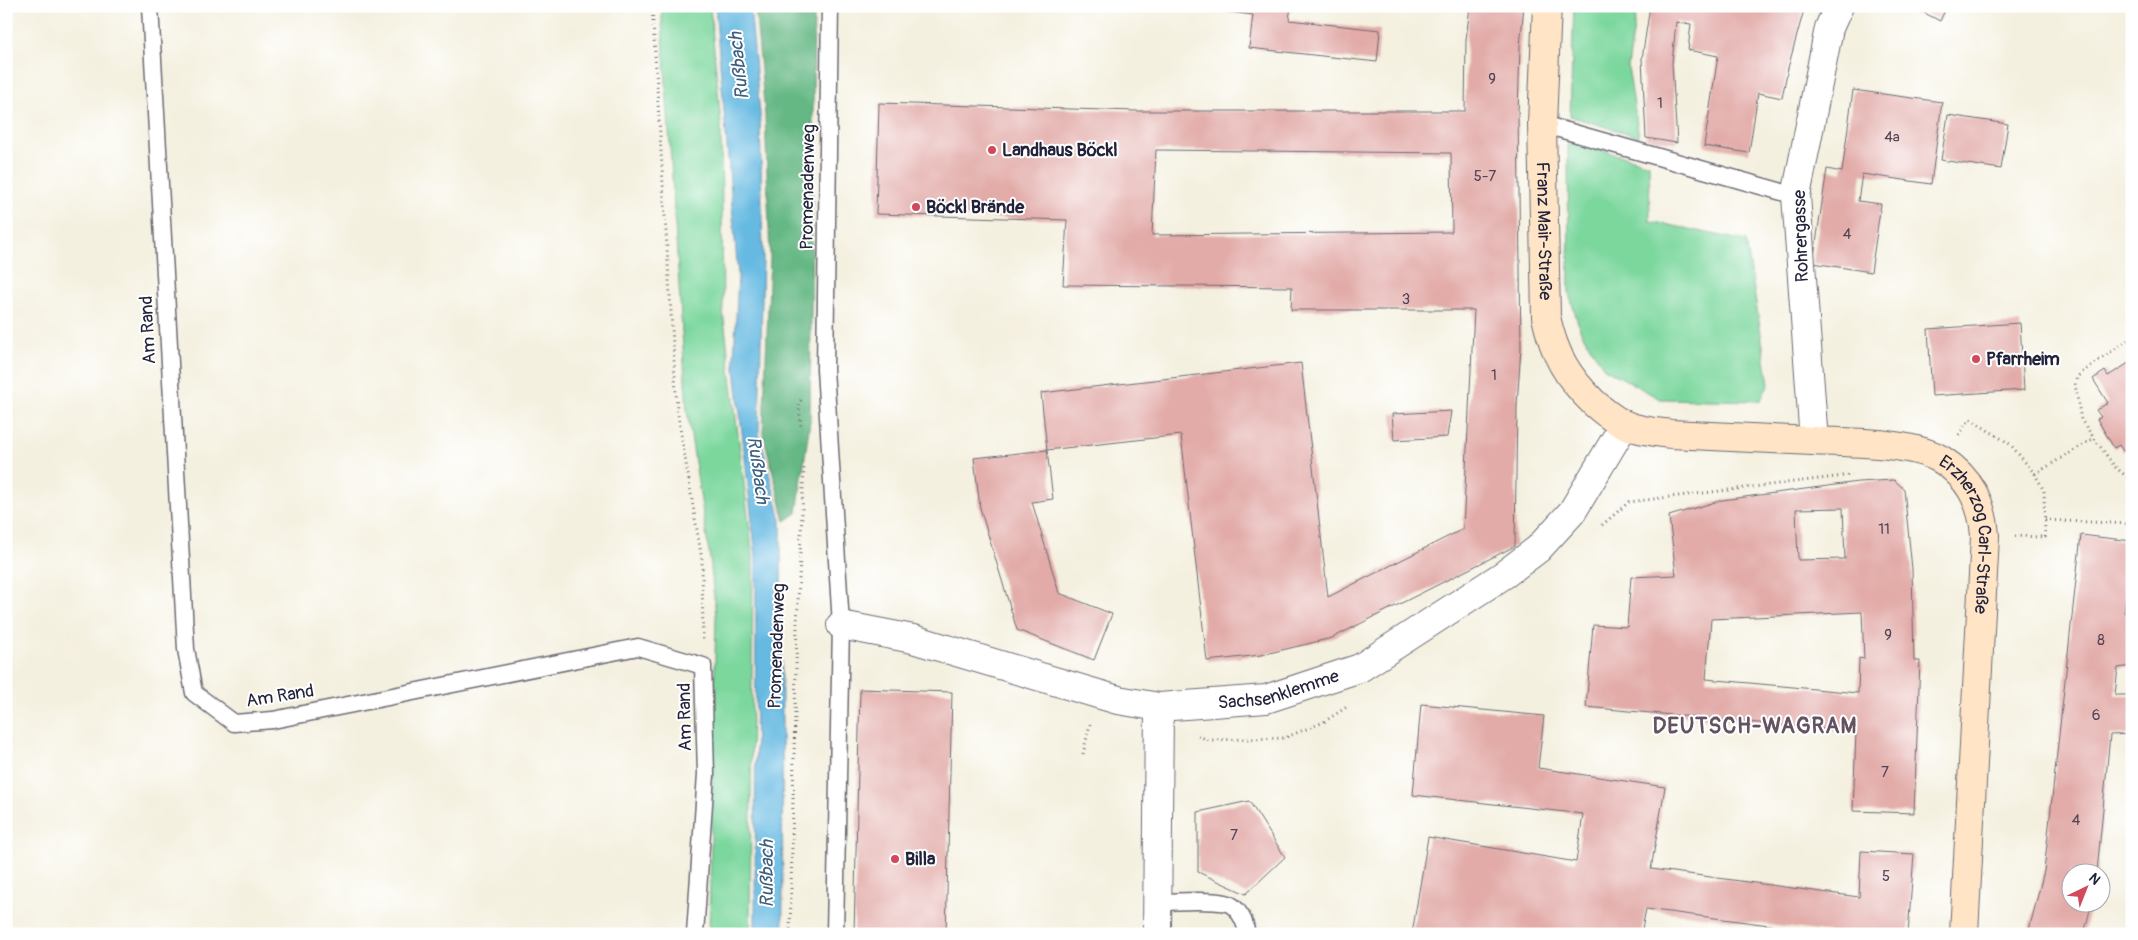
<svg xmlns="http://www.w3.org/2000/svg" width="2138" height="940" font-family="Pangolin,sans-serif">
  <rect width="100%" height="100%" fill="#fff"/>
  <filter id="ink" filterUnits="userSpaceOnUse"><feTurbulence type="fractalNoise" baseFrequency=".02" numOctaves="2"/><feDisplacementMap in="SourceGraphic" scale="10" xChannelSelector="R" yChannelSelector="G"/><feConvolveMatrix kernelMatrix="1 2 1 2 8 2 1 2 1" color-interpolation-filters="sRGB"/></filter>
  <filter id="wash" filterUnits="userSpaceOnUse"><feTurbulence type="fractalNoise" baseFrequency=".0096" numOctaves="4" result="noise"/><feDisplacementMap in="SourceGraphic" scale="20" xChannelSelector="R" yChannelSelector="G"/><feGaussianBlur stdDeviation="1.12" result="paint"/><feColorMatrix in="noise" values="0 0 0 0 0 0 0 0 0 0 0 0 0 0 0 0 0 1.4 0 .05"/><feComposite in="paint" operator="in"/></filter>
  <g filter="url(#wash)">
    <rect width="100%" height="100%" fill="#f4f0df"/>
    <g fill="#7cd79d" stroke="#4f7c6c">
      <polygon points="661,6 710,6 721,124 723,311 753,557 750,934 709,934 716,615 710,559 687,410"/>
      <polygon points="1574,6 1637,6 1628,67 1639,137 1570,116"/>
      <polygon points="1568,140 1649,164 1650,221 1746,241 1769,384 1760,401 1660,399 1604,368 1581,332 1569,294"/>
    </g>
    <polygon fill="#65b884" stroke="#446d60" points="755,6 814,6 810,421 797,513 785,521 763,433 770,258 765,115"/>
    <polygon fill="#66bae2" stroke="#446e8e" points="715,6 750,6 760,114 763,255 759,433 781,520 783,934 755,934 756,557 734,360 738,275"/>
    <g id="blocks">
      <g fill="#e2aba8" fill-rule="evenodd">
        <polygon points="1181,6 1291,6 1289,20 1380,30 1377,62 1249,48 1253,15"/>
        <path d="M1470 6H1524L1520 46 1518 113 1521 347 1517 405 1515 546 1332 638 1261 655 1207 661 1181 435 1047 450 1041 393 1301 363 1328 597 1463 529 1474 310H1291L1292 287 1063 285 1067 220 876 214 879 103 1136 111H1465L1466 40ZM1156 150 1451 153 1452 232 1152 235Z"/>
        <polygon points="1650,6 1805,6 1788,68 1782,98 1758,93 1749,153 1704,146 1718,56 1688,50 1691,24 1676,22 1672,63 1677,143 1646,138 1642,59"/>
        <polygon points="1911,6 1947,6 1940,21"/>
        <polygon points="1853,90 1942,102 1931,184 1862,174 1858,201 1881,204 1871,272 1813,263 1827,169 1842,172"/>
        <polygon points="1948,115 2008,124 2001,169 1941,160"/>
        <polygon points="2020,323 2024,390 1932,396 1928,329"/>
        <polygon points="2132,361 2132,446 2123,451 2119,445 2114,448 2097,419 2101,417 2096,410 2108,403 2093,379 2105,371 2108,376"/>
        <polygon points="1451,411 1447,437 1394,440 1392,414"/>
        <polygon points="1047,450 1053,499 1032,502 1059,593 1112,614 1094,660 1017,630 980,508 974,458"/>
        <path d="M1894 480 1904 489 1912 569 1914 661H1920L1914 813 1853 811 1856 732 1586 707 1593 625 1627 627 1631 577 1676 575 1669 516 1722 500 1858 482ZM1843 508 1845 559 1798 560 1796 509ZM1862 612 1864 659 1859 658 1858 693 1706 679 1711 619Z"/>
        <polygon points="2081,535 2132,541 2124,613 2132,612 2132,666 2118,668 2115,695 2132,695 2132,734 2110,735 2097,872 2070,872 2070,902 2092,902 2084,934 2028,934 2044,871"/>
        <polygon points="860,689 952,692 946,934 854,934"/>
        <polygon points="1421,704 1544,716 1538,768 1665,787 1651,869 1859,897 1861,851 1914,854 1908,934 1838,934 1646,909 1641,934 1412,934 1428,837 1576,862 1583,814 1413,795"/>
        <polygon points="1249,801 1285,857 1246,894 1198,872 1198,812"/>
      </g>
    </g>
  </g>
  <g filter="url(#ink)">
    <use href="#blocks" fill-opacity="0" stroke="#6c6a74" stroke-width="1"/>
    <g fill="none" stroke-linecap="round" stroke-linejoin="round">
      <defs>
        <g id="service">
          <polyline points="150,6 186,649 194,693 234,723 273,720 638,647 703,666 706,774 695,934"/>
          <polyline points="830,6 825,369 841,625 835,934"/>
          <polyline points="1542,124 1796,196"/>
          <path d="M1158 902C1178 902 1207 899 1226 903 1237 905 1247 923 1246 934"/>
        </g>
        <g id="minor">
          <polyline points="1814,441 1796,196 1829,28 1839,6"/>
          <path id="s1" d="M841 625 913 639 1118 700 1159 707 1266 699 1360 668 1505 574 1538 549 1572 512 1624 425"/>
          <polyline points="1157,934 1159,707"/>
        </g>
        <g id="secondary">
          <path id="s2" d="M1547 6 1542 124 1546 317C1554 354 1567 377 1594 403 1603 411 1615 421 1626 425 1640 431 1656 432 1671 434 1718 436 1765 439 1812 441 1847 443 1912 441 1942 460 1969 477 1983 504 1985 536L1964 934"/>
        </g>
      </defs>
      <use href="#service" stroke="#6c6a74" stroke-width="19"/>
      <use href="#minor" stroke="#6c6a74" stroke-width="30"/>
      <use href="#secondary" stroke="#6c6a74" stroke-width="30"/>
      <g stroke="#6c6a74" stroke-width="3" stroke-dasharray="1 4" stroke-linecap="butt">
        <polyline points="652,6 677,409 702,560 703,640"/>
        <polyline points="2132,337 2085,370 2077,377 2075,384 2081,420 2115,467 2132,481"/>
        <polyline points="801,400 799,403 801,428"/>
        <polyline points="1959,435 1970,419 2010,444 2035,474 2044,491 2045,537 2015,536"/>
        <polyline points="2035,474 2094,438"/>
        <polyline points="2045,520 2132,524"/>
        <polyline points="1602,525 1629,502 1852,475"/>
        <polyline points="1198,736 1209,740 1284,738 1324,722 1348,706"/>
        <polyline points="1083,754 1090,724"/>
        <polyline points="790,934 797,624 804,467"/>
      </g>
      <use href="#service" stroke="#fff" stroke-width="16"/>
      <use href="#minor" stroke="#fff" stroke-width="28"/>
      <use href="#secondary" stroke="#ffe4c6" stroke-width="28"/>
    </g>
  </g>
  <g fill="#d1495b" stroke="#fff" stroke-width="2">
    <circle cx="992" cy="150" r="5"/>
    <circle cx="916" cy="207" r="5"/>
    <circle cx="1976" cy="359" r="5"/>
    <circle cx="895" cy="859" r="5"/>
  </g>
  <g text-anchor="middle" dominant-baseline="central" stroke-width="4" stroke-linejoin="round" paint-order="stroke">
    <g font-size="15" fill="#524456">
      <text x="1492" y="79">9</text>
      <text x="1660" y="103">1</text>
      <text x="1892" y="137">4a</text>
      <text x="1485" y="176">5-7</text>
      <text x="1847" y="234">4</text>
      <text x="1406" y="299">3</text>
      <text x="1494" y="375">1</text>
      <text x="1884" y="529">11</text>
      <text x="1888" y="635">9</text>
      <text x="2101" y="640">8</text>
      <text x="2096" y="715">6</text>
      <text x="1885" y="772">7</text>
      <text x="2076" y="820">4</text>
      <text x="1234" y="835">7</text>
      <text x="1886" y="876">5</text>
    </g>
    <g font-size="18" font-weight="bold" fill="#22223b" stroke="#fff" text-anchor="start">
      <text x="1002" y="150">Landhaus Böckl</text>
      <text x="926" y="207">Böckl Brände</text>
      <text x="1986" y="359">Pfarrheim</text>
      <text x="905" y="859">Billa</text>
    </g>
    <g font-size="18" fill="#22223b" stroke="#fff">
      <text transform="translate(808 187) rotate(-89)">Promenadenweg</text>
      <text stroke="none"><textPath href="#s2" startOffset="225">Franz Mair-Straße</textPath></text>
      <text transform="translate(1801 236) rotate(-92)">Rohrergasse</text>
      <text transform="translate(148 330) rotate(-93)">Am Rand</text>
      <text stroke="none"><textPath href="#s2" startOffset="854">Erzherzog Carl-Straße</textPath></text>
      <text transform="translate(777 646) rotate(-88)">Promenadenweg</text>
      <text stroke="none"><textPath href="#s1" startOffset="450">Sachsenklemme</textPath></text>
      <text transform="translate(280 696) rotate(-9)">Am Rand</text>
      <text transform="translate(685 717) rotate(-91)">Am Rand</text>
    </g>
    <g font-size="19" font-style="italic" fill="#3d5f7e" stroke="#fff">
      <text transform="translate(739 66) rotate(-96)">Rußbach</text>
      <text transform="translate(758 470) rotate(82)">Rußbach</text>
      <text transform="translate(767 874) rotate(-90)">Rußbach</text>
    </g>
    <g font-size="22" font-weight="bold" letter-spacing="1" fill="#655261" stroke="#fff">
      <text x="1755" y="726">DEUTSCH-WAGRAM</text>
    </g>
  </g>
  <rect width="2138" height="940" fill="none" stroke="#fff" stroke-width="25"/>
  <g transform="translate(2086 888) rotate(43)"><circle r="24" fill="#ffffff" stroke="#a7a7b1"/>
  <path d="M0-4L9 19L0 12L-9 19Z" fill="#d1495b"/>
  <text y="-8" font-size="14" font-weight="bold" text-anchor="middle" fill="#22223b">N</text>
  </g>
</svg>
